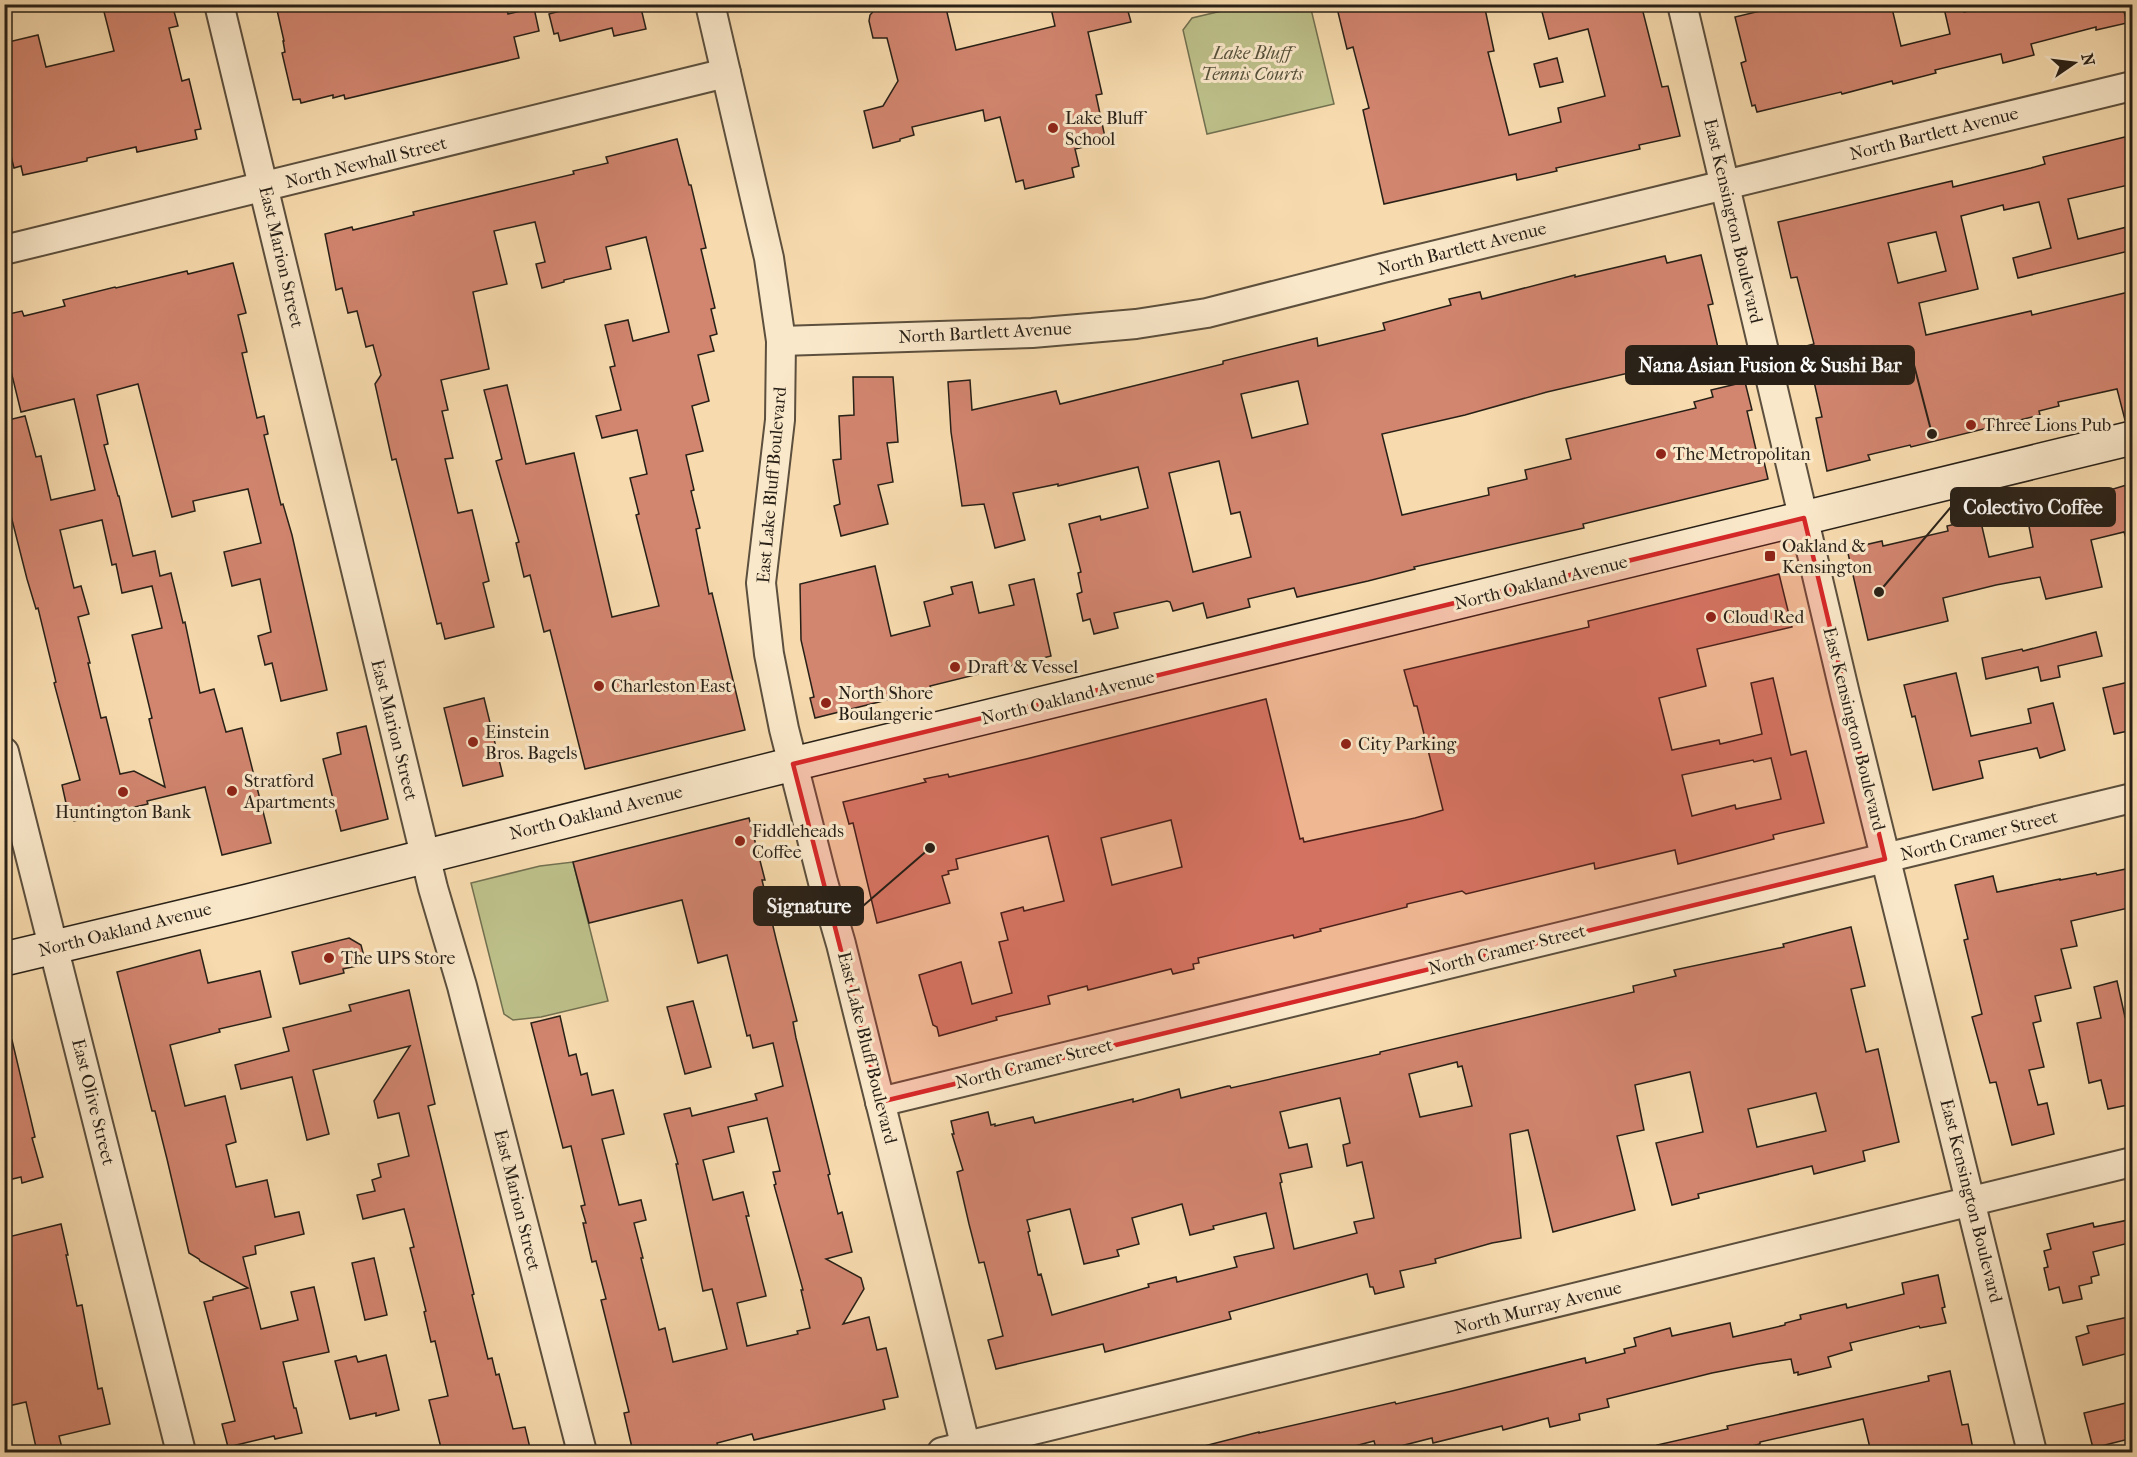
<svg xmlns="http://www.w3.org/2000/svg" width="2137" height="1457" font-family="'IM FELL French Canon',serif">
  <rect width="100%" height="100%" fill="#f7dbae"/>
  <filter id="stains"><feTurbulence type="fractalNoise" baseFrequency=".00333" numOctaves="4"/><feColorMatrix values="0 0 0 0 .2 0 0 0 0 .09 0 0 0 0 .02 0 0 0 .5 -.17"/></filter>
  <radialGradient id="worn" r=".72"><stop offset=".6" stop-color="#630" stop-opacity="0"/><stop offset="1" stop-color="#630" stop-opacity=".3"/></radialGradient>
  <g fill="#bdc08a" stroke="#727050" stroke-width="1.5">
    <polygon points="1247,5 1310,5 1334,104 1207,134 1183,30 1192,18"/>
    <polygon points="573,862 608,1001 541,1017 513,1020 504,1014 471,883 540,866"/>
  </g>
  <g fill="#d2856f" stroke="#282017" stroke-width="1.5" fill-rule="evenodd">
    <polygon points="102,4 172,4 178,26 169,28 182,81 189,79 201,129 195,130 197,139 137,152 136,147 87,158 87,161 23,175 21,166 14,168 11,156 7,157 4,147 4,43 38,35 46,67 114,51"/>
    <polygon points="301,4 506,4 508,14 534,8 539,31 514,37 519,58 345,99 344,95 333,98 333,95 301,103 300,99 293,100 282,53 285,52 283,41 284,41 277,10"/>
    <polygon points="586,4 640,4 646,29 614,36 612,28 560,41 558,33 554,34 549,14"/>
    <polygon points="880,4 945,4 956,50 1055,26 1050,4 1126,4 1131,22 1088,32 1102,94 1096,95 1106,142 1075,149 1079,166 1072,168 1074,177 1025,189 1023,180 1016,182 1000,117 985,121 983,110 912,127 914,135 900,139 900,141 873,148 864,111 883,106 898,81 887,38 873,38 869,21 870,15"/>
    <polygon points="1336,4 1484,4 1494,51 1488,52 1509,135 1561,122 1558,108 1605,96 1588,29 1549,39 1541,8 1556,4 1561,4 1562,9 1579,4 1641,4 1662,87 1668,86 1680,136 1639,145 1640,149 1556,168 1557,171 1517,180 1516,174 1384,204 1363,110 1369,108 1353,47 1347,49"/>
    <polygon points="1789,4 1891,4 1901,46 1950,34 1943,4 1962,4 1964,12 1997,4 2122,4 2127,23 2096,30 2096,27 2031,44 2034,55 2003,63 2001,54 1935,70 1936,73 1893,84 1892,81 1842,94 1841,92 1757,112 1755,105 1752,106 1741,63 1746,61 1735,17"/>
    <polygon points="1557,58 1563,82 1540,87 1534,64"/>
    <path d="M2133 135V184L2068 199 2078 239 2127 227 2133 250 2018 278 2013 258 2051 248 2039 202 2004 210 2003 205 1961 216 1978 289 1919 303 1926 335 2031 311 2032 315 2133 291V420H2125L2117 389 2058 402 2059 406 2039 411 2040 415 1911 447 1910 445 1868 455 1870 460 1827 471 1816 418 1822 417 1806 346 1814 344 1797 277 1791 278 1778 222 1952 181 1953 187 2031 168 2045 164 2043 157ZM1936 232 1946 271 1898 283 1888 243Z"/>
    <polygon points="677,139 689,185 691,185 706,248 701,249 715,308 711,309 717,334 710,336 714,351 698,355 709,401 692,406 703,451 686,455 694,490 691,491 700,528 696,529 709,594 712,593 745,730 585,769 550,630 544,632 530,575 524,577 516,543 519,542 496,461 502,459 484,390 507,385 526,464 574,453 612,617 659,606 636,515 639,514 630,478 647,474 637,430 602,438 596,416 621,410 610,367 615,366 605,325 628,320 633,341 669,332 646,237 606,247 611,269 564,280 564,282 542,288 536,264 545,262 535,222 494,231 507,284 473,292 489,369 441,380 448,410 442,411 453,458 445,459 458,513 472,510 489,581 483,583 494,627 445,639 441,623 437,624 396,459 392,460 375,384 381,375 373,345 366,347 357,311 348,313 342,288 336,290 325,234 352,227 353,230 414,215 413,212 574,174 573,171 608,163 606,157"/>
    <path d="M1701 255 1713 304 1708 305 1719 352 1547 392 1465 415 1382 434 1402 515 1489 495 1488 488 1527 479 1525 470 1571 459 1566 439 1696 408 1694 402 1713 397 1711 390 1745 382 1752 410 1747 411 1757 454 1762 453 1768 479 1583 524 1584 528 1414 567 1415 569 1368 581 1297 597 1294 588 1248 599 1250 607 1207 618 1203 603 1173 611 1170 602 1167 601 1114 613 1118 628 1094 634 1090 619 1083 621 1077 594 1082 592 1078 573 1081 572 1069 524 1100 516 1101 520 1148 508 1138 467 1058 486V484L1013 493 1025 540 995 548 984 504 962 506 951 432 948 382 970 380 972 410 1056 391 1060 404 1223 364V361L1317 338 1318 346 1385 330 1383 323 1451 305 1449 299 1480 292 1482 299 1575 275V277L1665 256 1667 263ZM1298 381 1308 424 1252 438 1241 394ZM1219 461 1231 514 1240 512 1251 557 1193 572 1169 473Z"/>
    <path d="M233 263 246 313 238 315 247 352 242 353 257 418 264 416 268 434 264 435 279 497 281 505 283 504 292 535 327 690 281 701 272 663 265 665 258 636 271 632 260 579 232 586 224 552 261 543 248 489 193 501 195 511 172 517 138 384 97 395 108 444 104 445 118 496H119L133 556 155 551 160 576 171 573 183 623 185 622 200 693 214 689 226 732 242 728 271 843 222 855 205 787 147 801 148 804 74 821 72 816 69 817 62 785 80 780 54 683 56 682 38 608 36 609 27 579 4 488V421L25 416 36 457 41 456 51 500 95 490 74 399 21 412 11 371 4 372V315L22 311 24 316 65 306 63 300 115 287 116 288 187 271 188 274ZM102 520 112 565 116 564 122 593 152 586 162 628 132 635 152 718 149 719 165 787 134 771 120 774 106 717 101 718 88 663H90L78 617 89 614 81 586 74 588 60 530Z"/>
    <polygon points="853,377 893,377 898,442 887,443 893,482 878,485 888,524 841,536 834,506 840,504 833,460 841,459 839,416 854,415"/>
    <polygon points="2133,483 2133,538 2126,538 2124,532 2091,540 2102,587 2046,599 2040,577 1996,585 1943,598 1948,621 1868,640 1847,549 1882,541 1883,546 1948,531 1947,526 1980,518 1989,557 2033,547 2027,516 2102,498 2100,493"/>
    <polygon points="875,566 891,636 930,626 924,602 953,594 951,587 972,582 979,613 1014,605 1009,585 1034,579 1051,656 930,686 931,689 815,718 810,698 814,697 801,640 800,584"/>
    <path d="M1779 574 1792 627 1697 649 1706 686 1659 698 1672 750 1719 740 1720 744 1762 734 1751 683 1773 678 1791 755 1806 751 1824 823 1773 835 1774 839 1678 864 1675 850 1595 869 1594 863 1466 894 1462 891 1407 904V907L1320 929 1321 931 1294 938 1293 935 1198 958 1199 963 1193 964 1194 969 1173 974 1171 969 1088 990 1087 986 1048 996 1050 1004 996 1017 997 1020 939 1036 937 1027 933 1025 919 975 961 962 972 1004 1012 993 999 942 1008 940 1001 913 1023 907 1024 911 1064 901 1048 836 956 859 958 869 948 871 949 874 942 876 950 903 877 923 853 823 849 824 843 802 926 782 924 779 948 774 949 777 1026 759 1266 699 1300 839 1303 838 1304 842 1415 818 1443 810 1417 706H1414L1404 670 1589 627 1588 621ZM1771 758 1781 799 1736 809 1735 805 1692 816 1682 775 1753 760 1754 762ZM1171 820 1182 867 1112 885 1101 838Z"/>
    <polygon points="2096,632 2102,656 2058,666 2060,677 2041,681 2038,667 1986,679 1982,658 2022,649 2023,651"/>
    <polygon points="1956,673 1971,736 2031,723 2028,709 2053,703 2065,750 2040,758 2037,748 1979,761 1983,778 1933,790 1915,716 1912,717 1904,685"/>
    <polygon points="2129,682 2133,696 2133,730 2114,734 2103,688"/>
    <polygon points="484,698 503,776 463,786 444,708"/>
    <polygon points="366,726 388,819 341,831 323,759 341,754 337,733"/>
    <path d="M749 818 765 880H762L777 943 797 1021 793 1022 796 1038 830 1174 828 1175 838 1214 842 1212 852 1252 826 1259 861 1278 864 1289 843 1324 869 1317 877 1350 886 1348 898 1397 883 1400 885 1409 754 1440 752 1434 717 1443 718 1448 699 1452H633L624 1413 629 1412 601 1300 606 1299 596 1261 592 1262 583 1223H586L581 1206 585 1205 571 1146 563 1148 531 1023 560 1016 569 1056 576 1054 581 1075 587 1073 592 1095 613 1090 624 1134 602 1139 619 1205 641 1200 646 1220 634 1223 643 1258H641L659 1330 665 1328 673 1362 727 1349 712 1289 703 1291 676 1164H678L664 1114 690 1108 692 1116 757 1100 755 1094 783 1086 773 1043 753 1048 750 1035 747 1036 727 955 698 963 682 900 589 923 573 862ZM767 1118 780 1171 773 1172 776 1184 774 1185 803 1290H801L810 1328 797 1331 798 1334 747 1346 737 1303 766 1296 746 1216H749L743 1192 713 1200 703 1160 734 1152 728 1127Z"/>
    <polygon points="2126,869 2133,907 2071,921 2077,946 2061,949 2071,988 2035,996 2041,1021 2033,1023 2044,1067 2029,1070 2038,1105 2047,1103 2054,1134 2012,1145 1996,1082 1990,1083 1972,1017 1982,1014 1964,940 1968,939 1955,885 1993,876 1997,892 2060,879 2060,880 2096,873 2097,875"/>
    <path d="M1851 927 1865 986 1851 989 1866 1052 1878 1049 1899 1142 1863 1151 1865 1161 1814 1174 1812 1166 1698 1194 1699 1198 1672 1205 1656 1143 1703 1132 1690 1072 1635 1085 1644 1130 1617 1136 1635 1210 1553 1232 1528 1130 1510 1134 1521 1238 1492 1243 1435 1259 1436 1263 1400 1271 1404 1287 1375 1294 1373 1287H1370L1367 1274 1229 1312 1231 1319 1105 1352 1103 1344 996 1369 988 1340 1003 1336 984 1262 979 1263 969 1224 957 1172 963 1170 952 1134H954L951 1121 988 1112 991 1125 995 1124V1126L1033 1117 1035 1123 1133 1099V1102L1179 1089 1181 1098 1228 1086H1230L1231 1088 1380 1054V1052L1634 992 1633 986 1676 976 1674 970 1784 947 1783 944ZM1457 1062 1458 1067 1462 1066 1472 1106 1420 1117 1409 1074ZM1816 1093 1826 1131 1757 1147 1748 1109ZM1340 1098 1350 1143 1343 1145 1347 1166 1362 1162 1374 1218 1354 1222 1357 1233 1294 1249 1280 1183 1282 1182 1280 1174 1312 1167 1307 1144 1289 1148 1280 1112ZM1182 1204 1190 1235 1214 1229 1213 1226 1266 1213 1274 1248 1234 1257 1237 1267 1177 1282 1176 1277 1148 1284 1149 1287 1052 1315 1041 1274 1038 1275 1028 1232 1030 1231 1027 1220 1070 1209 1084 1264 1119 1256 1117 1250 1139 1244 1132 1218Z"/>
    <polygon points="349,938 361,945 366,964 343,969 344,973 300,984 292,952"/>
    <polygon points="200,950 208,983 260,971 271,1017 219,1029 220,1032 170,1045 185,1106 225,1096 236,1142 226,1145 236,1187 267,1180 275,1217 299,1212 304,1234 255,1246 256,1254 243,1257 261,1329 298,1320 291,1292 314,1287 329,1352 283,1362 294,1408 296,1408 302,1433 275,1439 274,1436 228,1447 222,1424 235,1421 204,1302 213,1300 213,1297 248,1288 200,1261 199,1259 189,1253 167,1159 155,1111 152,1111 117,972"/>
    <polygon points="2117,981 2125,1017 2133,1015 2133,1104 2108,1109 2101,1080 2089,1083 2077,1023 2101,1018 2094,987"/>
    <polygon points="409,990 435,1104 428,1106 474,1294 472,1295 488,1359 492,1358 496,1375 499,1374 513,1429 525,1427 531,1452 442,1452 429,1400 448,1396 435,1341 431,1342 424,1312 426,1311 410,1248 414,1247 404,1209 363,1219 357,1195 375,1191 372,1180 381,1177 378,1164 409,1156 399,1113 378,1118 374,1101 410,1046 313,1070 329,1134 307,1140 292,1077 241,1089 235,1065 289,1051 283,1028 351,1011 349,1005"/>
    <polygon points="693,1001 711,1067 685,1074 667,1007"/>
    <polygon points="4,1040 12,1040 35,1137 32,1138 43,1177 22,1183 21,1177 4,1181"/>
    <polygon points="2133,1219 2133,1242 2093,1252 2099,1275 2091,1277 2092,1283 2079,1286 2082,1299 2063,1303 2059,1287 2049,1290 2044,1268 2048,1267 2044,1251 2051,1249 2047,1234 2093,1223 2094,1227"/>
    <polygon points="61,1224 68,1255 66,1255 77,1306 82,1305 98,1389 102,1388 110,1424 59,1436 63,1452 37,1452 26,1402 4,1407 4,1278 9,1277 4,1258 4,1238"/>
    <polygon points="374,1258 387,1315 365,1320 352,1263"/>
    <polygon points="1938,1275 1945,1307 1942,1308 1946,1323 1920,1328 1919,1326 1850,1343 1852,1350 1828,1357 1831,1367 1798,1375 1798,1372 1794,1373 1791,1359 1758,1364 1712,1373 1607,1399 1609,1407 1579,1414 1580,1420 1550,1427 1548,1418 1503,1430 1502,1426 1433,1443 1432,1438 1377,1452 1374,1441 1332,1452 1205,1452 1204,1446 1259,1432 1259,1433 1395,1402 1396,1404 1452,1391 1585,1358 1586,1363 1625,1353 1624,1349 1636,1346 1634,1338 1670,1328 1672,1336 1730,1323 1733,1337 1785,1325 1785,1323 1801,1319 1800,1315 1846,1304 1847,1308 1904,1294 1902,1283"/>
    <polygon points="2133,1316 2133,1352 2083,1365 2076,1337 2089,1333 2087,1326"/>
    <polygon points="386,1355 399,1410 376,1416 376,1413 350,1419 335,1361 356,1356 358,1362"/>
    <polygon points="1950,1371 1962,1425 1968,1424 1973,1449 1956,1452 1871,1452 1863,1419 1760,1442 1760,1444 1726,1452 1658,1452 1657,1445 1728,1429 1727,1426 1929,1381 1928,1376"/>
    <polygon points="2126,1403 2133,1438 2093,1448 2084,1413"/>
  </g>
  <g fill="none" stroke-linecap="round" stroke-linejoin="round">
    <defs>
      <g id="street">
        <polyline points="219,4 433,888 462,986 582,1452"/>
        <polyline points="710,4 769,258 781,341 780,420 761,583 769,654 784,729 823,882 841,944 967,1452"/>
        <polyline points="1682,4 1845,694 2032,1452"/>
        <polyline points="4,250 726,73"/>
        <polyline points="781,341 1032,333 1136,324 1207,313 1383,268 2132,86"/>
        <polyline points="4,752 181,1452"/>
        <polyline points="880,1102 2132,798"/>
        <polyline points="942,1452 2132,1162"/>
      </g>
      <polyline id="secondary" points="4,959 248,901 793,764 2132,438"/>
    </defs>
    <use href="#street" stroke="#5c4f3d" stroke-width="32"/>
    <use href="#secondary" stroke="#282017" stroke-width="36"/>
    <use href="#street" stroke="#fae8ca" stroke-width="28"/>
    <use href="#secondary" stroke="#fae8ca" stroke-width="33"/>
  </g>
  <path fill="#d62828" fill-opacity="0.2" stroke="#d62828" stroke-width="4.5" stroke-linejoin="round" d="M1804 518 1885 859 880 1102 793 764Z"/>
  <g fill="#8f2418" stroke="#fae8ca" stroke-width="2">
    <circle cx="1053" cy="128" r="6"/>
    <circle cx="1971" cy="425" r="6"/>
    <circle cx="1661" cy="454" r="6"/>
    <rect x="1764" y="550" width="12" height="12" rx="3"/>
    <circle cx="1711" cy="617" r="6"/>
    <circle cx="955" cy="667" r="6"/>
    <circle cx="599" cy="686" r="6"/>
    <circle cx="826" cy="703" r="6"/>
    <circle cx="473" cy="742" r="6"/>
    <circle cx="1346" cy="744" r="6"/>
    <circle cx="232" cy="791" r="6"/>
    <circle cx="123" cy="792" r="6"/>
    <circle cx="740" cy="841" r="6"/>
    <circle cx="329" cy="958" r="6"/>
  </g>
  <g text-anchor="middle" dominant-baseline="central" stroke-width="6" stroke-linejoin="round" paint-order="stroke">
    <g font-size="18" font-style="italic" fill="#55503a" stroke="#fae8ca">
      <text x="1252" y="53">Lake Bluff<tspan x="1252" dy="21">Tennis Courts</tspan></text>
    </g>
    <g font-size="18" fill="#282017" stroke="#fae8ca" text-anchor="start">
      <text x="1065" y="118">Lake Bluff<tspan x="1065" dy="21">School</tspan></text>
      <text x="1983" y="425">Three Lions Pub</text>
      <text x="1673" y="454">The Metropolitan</text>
      <text x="1782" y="546">Oakland &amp;<tspan x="1782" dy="21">Kensington</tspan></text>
      <text x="1723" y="617">Cloud Red</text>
      <text x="967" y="667">Draft &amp; Vessel</text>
      <text x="611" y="686">Charleston East</text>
      <text x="838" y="693">North Shore<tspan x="838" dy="21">Boulangerie</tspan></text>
      <text x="485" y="732">Einstein<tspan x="485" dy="21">Bros. Bagels</tspan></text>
      <text x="1358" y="744">City Parking</text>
      <text x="244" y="781">Stratford<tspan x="244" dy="21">Apartments</tspan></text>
      <text x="123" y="812" text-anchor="middle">Huntington Bank</text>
      <text x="752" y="831">Fiddleheads<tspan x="752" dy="21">Coffee</tspan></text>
      <text x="341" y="958">The UPS Store</text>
    </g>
    <g font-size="18" fill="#282017" stroke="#fae8ca">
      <text transform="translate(1934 134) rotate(-14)">North Bartlett Avenue</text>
      <text transform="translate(366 163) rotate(-14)">North Newhall Street</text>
      <text transform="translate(1733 221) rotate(77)">East Kensington Boulevard</text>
      <text transform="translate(1462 249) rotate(-14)">North Bartlett Avenue</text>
      <text transform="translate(281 257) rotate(77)">East Marion Street</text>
      <text transform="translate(985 333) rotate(-3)">North Bartlett Avenue</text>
      <text transform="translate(772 485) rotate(-85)">East Lake Bluff Boulevard</text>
      <text transform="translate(1541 583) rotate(-14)">North Oakland Avenue</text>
      <text transform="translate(1068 698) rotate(-14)">North Oakland Avenue</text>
      <text transform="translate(1854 729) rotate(76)">East Kensington Boulevard</text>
      <text transform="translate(394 730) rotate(76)">East Marion Street</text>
      <text transform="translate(596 813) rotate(-14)">North Oakland Avenue</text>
      <text transform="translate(1979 836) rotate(-14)">North Cramer Street</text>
      <text transform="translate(125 930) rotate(-14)">North Oakland Avenue</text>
      <text transform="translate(1507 950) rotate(-14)">North Cramer Street</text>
      <text transform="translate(867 1048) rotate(76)">East Lake Bluff Boulevard</text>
      <text transform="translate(1034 1064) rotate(-14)">North Cramer Street</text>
      <text transform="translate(93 1102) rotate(76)">East Olive Street</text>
      <text transform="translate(517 1200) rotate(76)">East Marion Street</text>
      <text transform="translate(1971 1201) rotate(76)">East Kensington Boulevard</text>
      <text transform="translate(1538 1308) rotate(-14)">North Murray Avenue</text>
    </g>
  </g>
  <path fill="none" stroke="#282017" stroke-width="2" d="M1932 434L1914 365M1879 592L1951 507M930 848L863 906"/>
  <g fill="#282017" stroke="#fae8ca" stroke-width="2">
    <circle cx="1932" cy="434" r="6"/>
    <circle cx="1879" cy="592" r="6"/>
    <circle cx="930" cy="848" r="6"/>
  </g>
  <g fill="#282017" stroke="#282017" stroke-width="2">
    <rect x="1626" y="346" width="288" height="38" rx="6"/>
    <rect x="1951" y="488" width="164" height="38" rx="6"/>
    <rect x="754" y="887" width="109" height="38" rx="6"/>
  </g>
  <g font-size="20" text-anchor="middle" font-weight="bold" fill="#fff">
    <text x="1770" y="372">Nana Asian Fusion &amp; Sushi Bar</text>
    <text x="2033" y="514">Colectivo Coffee</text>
    <text x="809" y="913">Signature</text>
  </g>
  <rect width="2137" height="1457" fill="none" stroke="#f7dbae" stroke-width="24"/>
  <rect x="6" y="6" width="2125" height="1445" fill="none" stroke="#282017" stroke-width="3"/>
  <rect x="12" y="12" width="2113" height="1433" fill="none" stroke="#282017" stroke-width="1.5"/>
  <g transform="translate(2074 63) rotate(76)" stroke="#fae8ca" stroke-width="4.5" paint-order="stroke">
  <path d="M0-4.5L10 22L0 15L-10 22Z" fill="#282017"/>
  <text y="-9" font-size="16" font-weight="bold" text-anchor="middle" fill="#282017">N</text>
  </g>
  <rect width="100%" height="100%" filter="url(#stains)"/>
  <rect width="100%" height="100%" fill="url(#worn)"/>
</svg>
